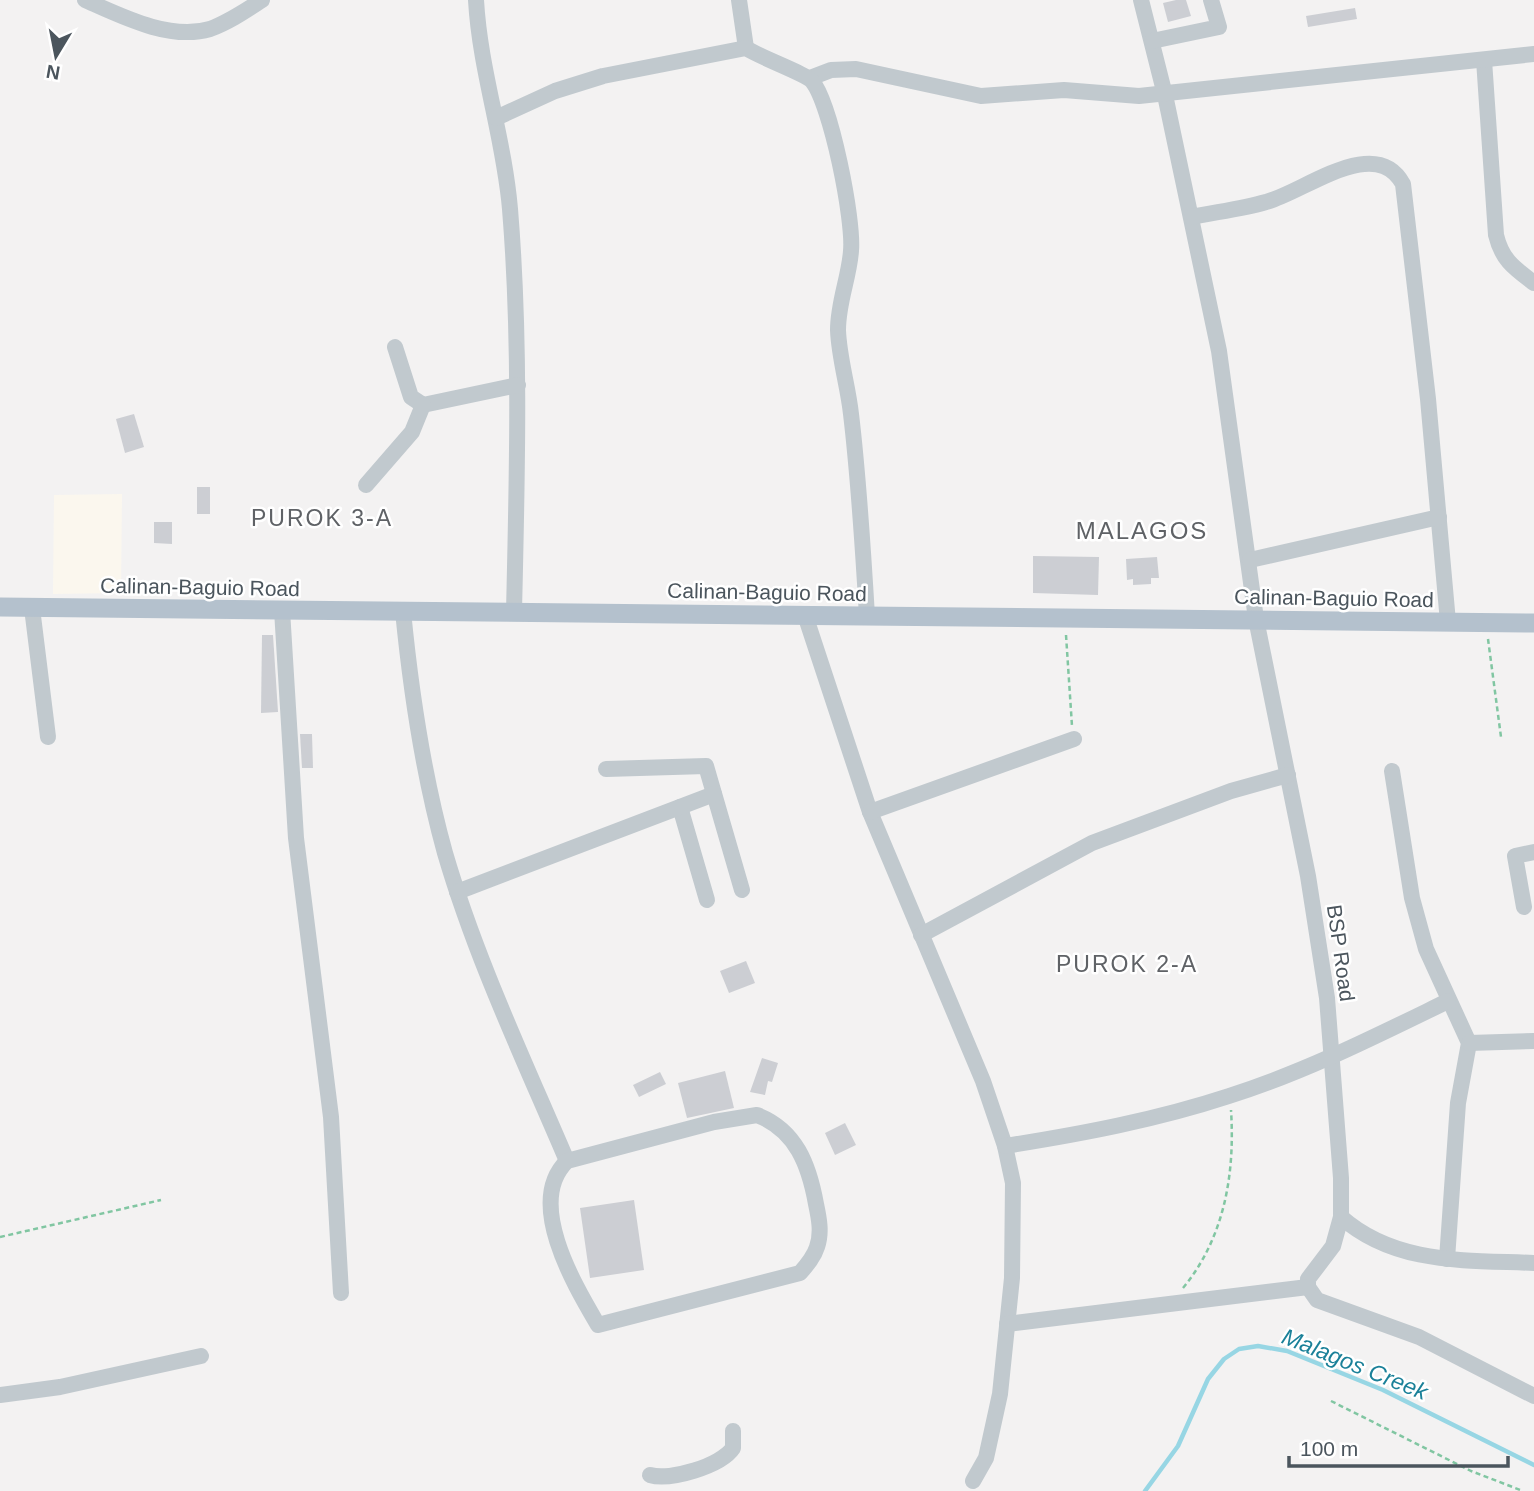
<svg xmlns="http://www.w3.org/2000/svg" width="1534" height="1491" font-family="Helvetica,sans-serif">
  <rect width="100%" height="100%" fill="#f3f2f2"/>
  <polygon fill="#fbf7ee" points="122,494 121,593 53,594 54,495"/>
  <g fill="none" stroke-linecap="round" stroke-linejoin="round">
    <polyline stroke="#97d6e4" stroke-width="4.5" points="1145,1491 1178,1446 1208,1379 1224,1359 1239,1349 1258,1346 1287,1351 1383,1390 1534,1465"/>
  </g>
  <g fill="#ccced3">
    <polygon points="1176,0 1186,0 1191,16 1168,22 1163,3"/>
    <polygon points="1355,8 1357,19 1308,27 1306,16"/>
    <polygon points="134,414 144,447 125,453 116,419"/>
    <rect x="197" y="487" width="13" height="27"/>
    <polygon points="154,522 172,522 172,544 154,543"/>
    <polygon points="1033,556 1099,557 1098,595 1033,593"/>
    <polygon points="1157,557 1159,578 1151,578 1151,584 1133,585 1133,579 1127,580 1126,559"/>
    <polygon points="262,635 273,635 278,712 261,713"/>
    <polygon points="300,734 312,734 313,768 302,768"/>
    <polygon points="746,961 755,983 729,993 720,971"/>
    <polygon points="762,1058 778,1063 772,1082 768,1081 765,1095 750,1092"/>
    <polygon points="725,1071 734,1108 687,1118 678,1083"/>
    <polygon points="660,1072 666,1084 639,1097 633,1085"/>
    <polygon points="845,1123 856,1145 835,1155 825,1133"/>
    <polygon points="634,1200 644,1270 590,1278 580,1208"/>
  </g>
  <g fill="none" stroke-linecap="round" stroke-linejoin="round">
    <g stroke="#81c6a2" stroke-width="2.5" stroke-dasharray="5 3.5" stroke-linecap="butt">
      <polyline points="1066,635 1072,726"/>
      <polyline points="1488,639 1501,737"/>
      <polyline points="0,1237 161,1200"/>
      <path d="M1183 1288C1225 1237 1235 1173 1231 1110"/>
      <polyline points="1331,1401 1471,1471 1523,1491"/>
    </g>
    <g stroke="#c1c9ce" stroke-width="16">
      <path d="M85 0C121 16 170 41 210 29 229 22 245 11 262 0"/>
      <path d="M476 0C480 71 504 138 510 209 521 344 517 478 514 612"/>
      <polyline points="739,0 746,48"/>
      <polyline points="1141,0 1165,95 1219,351 1256,619 1308,876 1327,998 1341,1178 1341,1217 1333,1246 1308,1279 1308,1287"/>
      <polyline points="1152,41 1219,27 1211,0"/>
      <path d="M1484 60 1496 235C1502 260 1514 268 1534 283"/>
      <polyline points="810,78 831,70 856,69 981,96 1064,90 1139,96 1534,54"/>
      <path d="M496 118 555 91 603 76 746 48C759 57 806 74 812 81 831 104 854 220 851 251 849 278 838 302 838 330 839 358 848 386 851 414 859 481 863 548 867 616"/>
      <path d="M1192 217C1216 212 1242 209 1266 202 1303 193 1375 133 1403 184L1428 399 1448 622"/>
      <polyline points="395,347 411,397 423,405 518,385"/>
      <polyline points="366,485 412,432 423,405"/>
      <polyline points="1250,560 1439,517"/>
      <polyline points="32,608 48,737"/>
      <polyline points="282,610 296,838 331,1117 341,1293"/>
      <path d="M403 611C411 693 423 774 445 853 476 959 524 1060 567 1161"/>
      <polyline points="805,615 870,812 983,1081 1005,1146 1013,1183 1012,1278 1000,1394 986,1458 973,1481"/>
      <polyline points="606,769 706,766 742,890"/>
      <polyline points="1392,771 1412,898 1426,949 1469,1043 1458,1103 1447,1259"/>
      <polyline points="680,807 707,900"/>
      <polyline points="870,812 1074,739"/>
      <polyline points="457,892 714,794"/>
      <polyline points="1524,907 1515,856 1534,852"/>
      <polyline points="921,935 1092,843 1231,791 1288,775"/>
      <polyline points="1469,1043 1534,1041"/>
      <path d="M757 1115C796 1130 809 1165 816 1204 819 1218 822 1233 817 1247 814 1257 807 1265 800 1273L598 1325C574 1284 525 1202 567 1161L714 1122Z"/>
      <path d="M1005 1146C1081 1134 1156 1120 1229 1096 1305 1072 1376 1036 1448 1001"/>
      <path d="M1341 1217C1395 1265 1467 1260 1534 1263"/>
      <polyline points="1308,1287 1317,1300 1419,1337 1534,1396"/>
      <polyline points="1007,1324 1308,1287"/>
      <polyline points="0,1395 60,1387 201,1356"/>
      <path d="M650 1475C670 1481 721 1466 733 1448V1431"/>
    </g>
    <polyline stroke="#b4c1cd" stroke-width="19" points="0,607 1534,623"/>
  </g>
  <g text-anchor="middle" dominant-baseline="central" stroke-width="5" stroke-linejoin="round" paint-order="stroke">
    <g font-size="21" fill="#4b555d" stroke="#fff">
      <text transform="translate(200 587) rotate(1)">Calinan-Baguio Road</text>
      <text transform="translate(767 592) rotate(1)">Calinan-Baguio Road</text>
      <text transform="translate(1334 598) rotate(1)">Calinan-Baguio Road</text>
      <text transform="translate(1341 953) rotate(82)">BSP Road</text>
    </g>
    <g font-size="23" letter-spacing="2" fill="#5f6266" stroke="#fff">
      <text x="322" y="518">PUROK 3-A</text>
      <text x="1127" y="964">PUROK 2-A</text>
    </g>
    <g font-size="23" font-style="italic" fill="#1b8199" stroke="#fff">
      <text transform="translate(1355 1364) rotate(22)">Malagos Creek</text>
    </g>
    <g font-size="24" letter-spacing="2" fill="#5f6266" stroke="#fff">
      <text x="1142" y="530">MALAGOS</text>
    </g>
  </g>
  <g transform="translate(56 56) rotate(190)" stroke="#ffffff" stroke-width="5" paint-order="stroke">
  <path d="M0-5L12 26L0 18L-12 26Z" fill="#4b555d"/>
  <text y="-10" font-size="19" font-weight="bold" text-anchor="middle" fill="#4b555d">N</text>
  </g>
  <path d="M1289 1456v10h219v-10" fill="none" stroke="#4b555d" stroke-width="3.5"/>
  <text x="1300" y="1456" font-size="21" fill="#4b555d" stroke="#ffffff" stroke-width="5" paint-order="stroke">100 m</text>
</svg>
